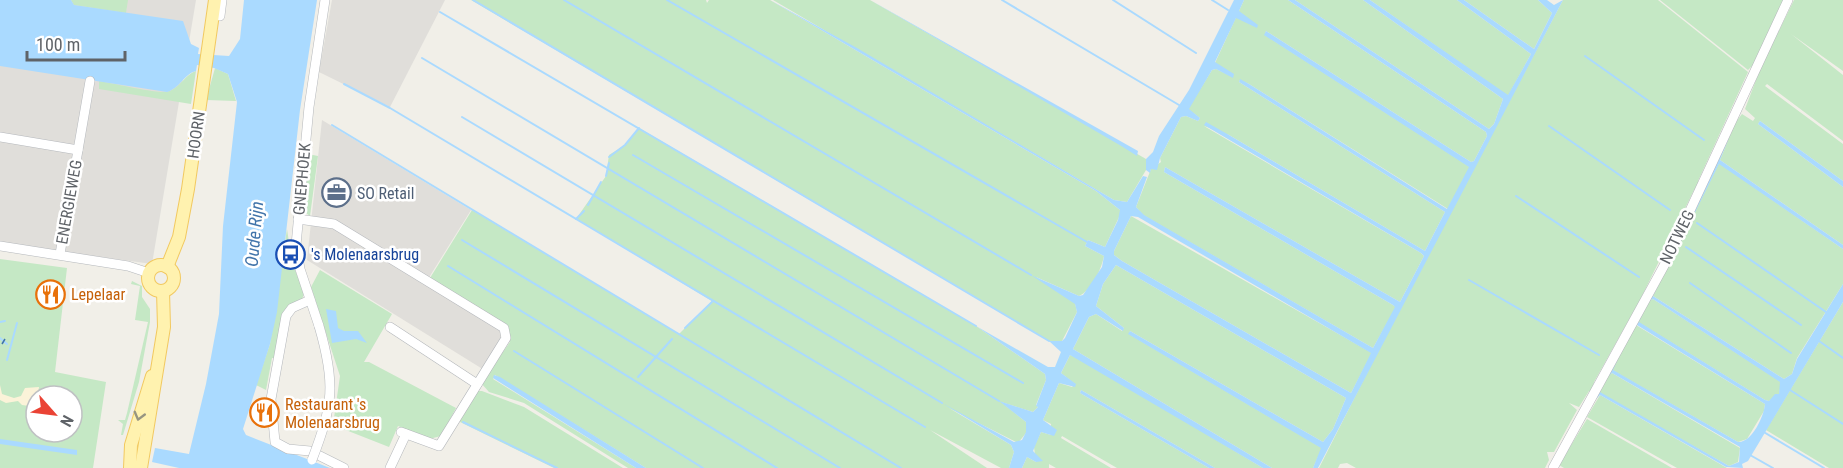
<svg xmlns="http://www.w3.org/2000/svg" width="1843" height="468" font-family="'Roboto Condensed',sans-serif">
  <rect width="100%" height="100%" fill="#f1efe8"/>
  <g fill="#e0deda">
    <polygon points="0,0 196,0 152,264 0,243"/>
    <polygon points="332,0 445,0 390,107 319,72"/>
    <polygon points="322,120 471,210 428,279 505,326 489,373 307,260"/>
  </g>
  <g fill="#c5e8c5" fill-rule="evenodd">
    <polygon points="71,0 128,0 126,13 74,5"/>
    <path d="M471 0H706L707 3 709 0H770L1096 191 1120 210V215L1105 247 1088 240 1085 246 1104 256C1101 270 1092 290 1079 296L1036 277 1075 303 1077 312 1062 341H1049Z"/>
    <polygon points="773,0 870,0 1146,159 1146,170 1127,202 1114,200"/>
    <polygon points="1244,0 1288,0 1486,132 1487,136 1474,161 1471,162 1266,31 1265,35 1470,167 1448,209 1249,84 1240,80 1239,82 1445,212 1425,251 1229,135 1204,126 1421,253 1424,256 1400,302 1165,167 1164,172 1393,305 1396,307 1373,348 1143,215 1136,207 1151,169 1161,162 1160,158 1181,117 1186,116 1198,121 1200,118 1188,109 1212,70 1216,69 1233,77 1215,63"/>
    <polygon points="1295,0 1363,0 1503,99 1494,124 1489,129"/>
    <polygon points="1370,0 1457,0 1531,54 1508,96"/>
    <polygon points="1464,0 1538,0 1552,13 1534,49"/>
    <polygon points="1563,0 1658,0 1748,72 1698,181 1700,183 1696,190 1694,190 1640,300 1594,382 1592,392 1589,391 1579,407 1569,403 1577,410 1554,452 1547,452 1549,460 1545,468 1356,468 1347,463 1340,464 1338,468 1319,468 1410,288"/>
    <polygon points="1660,0 1783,0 1755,63 1748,70"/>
    <polygon points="1794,0 1843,0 1843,71 1791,34 1843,75 1843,141 1767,84 1765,86 1843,144 1843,181 1760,121 1758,124 1843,187 1843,245 1720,160 1735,123 1742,114 1753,121 1755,118 1745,109 1761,67"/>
    <polygon points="215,68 228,74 236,101 206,100"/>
    <path d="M196 71 191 104 99 89V81C114 83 158 95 170 91 181 86 186 74 196 71Z"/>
    <polygon points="639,128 976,326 1045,374 1046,380 1036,405 1038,407 1033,412 1001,402 1026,422 1026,433 1018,443 949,408 1011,445 1014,452 1009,468 1001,468 930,430 987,468 646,468 495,375 493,379 636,468 628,468 524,403 489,392 481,383 510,342 508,328 430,278 472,210 679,334 712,301 576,219 606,176 609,155 625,145"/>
    <polygon points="308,154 318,156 310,216 303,211"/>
    <polygon points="1719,163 1843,249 1843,284 1797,358 1792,374 1784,379 1653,296"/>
    <polygon points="1131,216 1372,353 1351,393 1122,261 1114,255 1114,251"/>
    <polygon points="287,229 292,262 304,293 302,300 295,302 276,358 272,358 266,390 256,385 270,344"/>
    <path d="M0 259 67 268 55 372 106 382 93 468H0ZM36 396H72V432H36Z"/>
    <polygon points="1116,265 1346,398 1333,429 1323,442 1130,331 1129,334 1322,448 1313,468 1272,468 1073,349 1089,317 1096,314 1122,331 1124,328 1096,306 1103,284"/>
    <polygon points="320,270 392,314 364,362 369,362 456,408 441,436 429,439 398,426 389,447 333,425 340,376 311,287"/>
    <polygon points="132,281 142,286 142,297 150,309 150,322 139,382 123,435 121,435 123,424 118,420 125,420 127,413 148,322 135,320 140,286 131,284"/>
    <polygon points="1653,299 1781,382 1779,395 1769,401 1765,400 1638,322 1648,301"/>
    <polygon points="1843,302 1843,468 1829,468 1766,430"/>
    <polygon points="1636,325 1765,404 1764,411 1747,439 1738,442 1612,370"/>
    <polygon points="1070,355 1081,359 1263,468 1215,468 1081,390 1080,393 1209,468 1117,468 1062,436 1061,438 1111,468 1056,468 1049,464 1049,468 1022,468 1027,457 1036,462 1034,447 1041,432 1051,435 1051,424 1043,420 1059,383 1072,387 1075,384 1061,373"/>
    <polygon points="1612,373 1740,448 1738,462 1729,466 1599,393 1607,376"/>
    <polygon points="476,391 482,391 524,407 623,468 554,468 458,421"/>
    <polygon points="1600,395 1727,468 1677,468 1587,417"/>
    <polygon points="1587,419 1672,468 1564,468 1559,465"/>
  </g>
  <polygon fill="#fbf3d9" points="0,385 2,394 14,398 21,396 25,388 39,387 36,407 22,405 18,401 6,403 0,400"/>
  <g fill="#aadaff" fill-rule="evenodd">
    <path d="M0 0H71L74 5 183 21 191 44 199 48 198 54 229 56 240 39 244 0H317L300 110 277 312 270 344 243 429 246 435 330 468H179L152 462 155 448 189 454 206 384 219 314 223 226 237 102 228 74 214 68 197 65 196 71C184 74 180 88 167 92L0 66Z"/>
    <path d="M770 0 857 48 1114 200 1127 202 1143 176 1147 177 1136 207 1144 215 1373 348 1395 307 1393 305 1164 172 1165 167 1400 302 1424 256 1421 253 1204 125 1206 122 1229 135 1425 251 1445 212 1239 82 1240 79 1249 84 1447 209 1469 167 1264 35 1266 31 1471 162 1474 161 1487 136 1486 132 1288 0H1295L1489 129 1494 124 1503 99 1363 0H1370L1508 95 1531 54 1457 0H1464L1534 49 1552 13 1538 0H1547L1554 5 1563 0 1318 468H1313L1321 448 1128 334 1130 331 1323 442 1333 429 1346 398 1116 265 1103 284 1096 306 1124 328 1123 331 1096 314 1089 317 1073 349 1272 468H1263L1070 355 1061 373 1076 384 1075 387 1059 383 1043 420 1057 430 1054 436 1041 432 1033 451 1043 461 1036 462 1027 457 1022 468H1009L1014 452 1011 445 942 403 1014 442 1022 440 1026 432V422L999 401 1033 412 1038 407 1036 406 1046 380 1045 374 976 326 1048 367H1055L1061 352 1049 341H1062L1065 338 1077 312 1075 304 1031 275 1079 296 1083 295 1102 267 1104 256 1085 246 1088 240 1105 247 1118 220 1120 210 1096 191ZM1131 216 1138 217 1371 353 1351 393 1122 261 1114 255V251Z"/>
    <polygon points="870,0 1138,151 1137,156 1123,147"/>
    <polygon points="1234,0 1244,0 1239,11 1258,25 1257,28 1236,18 1215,62 1234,74 1233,78 1216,69 1212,70 1189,109 1200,118 1198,121 1186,116 1181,117 1160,158 1157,170 1151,169 1150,173 1146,170 1146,159 1153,152 1159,136 1189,90"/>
    <polygon points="1760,121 1843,181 1843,187 1758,124"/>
    <polygon points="1731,133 1720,160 1843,245 1843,249 1719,164 1674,255"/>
    <path d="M1668 266 1653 296 1784 379 1792 374 1797 359 1843 284V302L1748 461 1742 464 1743 468 1726 467 1600 395 1594 401 1600 392 1729 466 1739 462 1740 447 1612 373 1607 377 1620 354 1613 370 1738 442C1752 443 1764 416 1765 404L1637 325 1645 309 1639 322 1765 400 1769 401 1775 394H1779L1780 382 1653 299 1648 301Z"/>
    <polygon points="326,309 336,311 338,328 344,331 358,331 367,343 356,339 332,343"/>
    <polygon points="494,375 500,377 646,468 636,468 493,378"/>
    <polygon points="1081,390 1215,468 1209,468 1080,393"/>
    <polygon points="0,439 77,450 77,455 0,444"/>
  </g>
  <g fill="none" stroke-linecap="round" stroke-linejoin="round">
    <g stroke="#aadaff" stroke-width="2">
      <polyline points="473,0 1049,341"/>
      <polyline points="564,0 1031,275"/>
      <polyline points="667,0 1087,242"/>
      <polyline points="1002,0 1179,105"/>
      <polyline points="1113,0 1196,53"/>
      <polyline points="1212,0 1228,10"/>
      <polyline points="440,12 976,326"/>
      <polyline points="1585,56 1704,140"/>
      <polyline points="422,58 999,401"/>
      <polyline points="344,84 390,108 925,427"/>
      <polyline points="462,117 942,403"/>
      <polyline points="332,125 901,468"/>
      <polyline points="1549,126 1670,210"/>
      <polyline points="633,155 1023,383"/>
      <polyline points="609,157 625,145 639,128"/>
      <polyline points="606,176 609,163"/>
      <polyline points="1516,196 1639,277"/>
      <polyline points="588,205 601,182"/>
      <polyline points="576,219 584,211"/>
      <polyline points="1697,223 1826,312"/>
      <polyline points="462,240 840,468"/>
      <polyline points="1686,247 1801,325"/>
      <polyline points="448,266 777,468"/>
      <polyline points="1469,280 1599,355"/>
      <polyline points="1690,283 1791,353"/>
      <polyline points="0,322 5,321"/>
      <polyline points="685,328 713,301"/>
      <polyline points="0,338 7,344"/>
      <polyline points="1819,341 1843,358"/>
      <polyline points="514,351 703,468"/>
      <polyline points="7,360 17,323"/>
      <polyline points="638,377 672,339"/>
      <polyline points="1790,390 1843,424"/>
      <polyline points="463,422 557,468"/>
      <polyline points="1762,431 1824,468"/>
      <polyline points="1750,455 1773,468"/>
    </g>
    <polyline stroke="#4174aa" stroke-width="1.5" stroke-dasharray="8 6" stroke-linecap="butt" points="2,344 5,339"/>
    <defs>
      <g id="minor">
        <polyline points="220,16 222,0"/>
        <polyline points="0,137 78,150"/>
        <polyline points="298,219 334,224 504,328 506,338 439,446 401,432"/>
        <polyline points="0,246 128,266 149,273"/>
        <polyline points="60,254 90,81"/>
        <polyline points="310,300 292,308 286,316 271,399 275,442 288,449 310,451 344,468"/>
        <polyline points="319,326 300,269 296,245 309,107 325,0"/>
        <polyline points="390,327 477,384"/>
        <polyline points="390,468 406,434"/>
        <polyline points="1553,468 1666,262 1788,0"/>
      </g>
      <g id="major">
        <circle cx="161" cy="278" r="13"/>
        <polyline points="167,267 179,237 188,189 215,0"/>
        <polyline points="130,468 131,445 152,376"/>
        <polyline points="141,468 164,327 163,291"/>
      </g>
    </defs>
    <use href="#minor" stroke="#b5b8bc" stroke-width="10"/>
    <use href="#major" stroke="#f2c960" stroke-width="14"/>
    <use href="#minor" stroke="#fff" stroke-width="9"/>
    <use href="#major" stroke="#fff2af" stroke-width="12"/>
    <defs>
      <path id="minor-bridge" d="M312 460C333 405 336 384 319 326"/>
    </defs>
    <use href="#minor-bridge" stroke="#b5b8bc" stroke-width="10" stroke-linecap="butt"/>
    <use href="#minor-bridge" stroke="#fff" stroke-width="9"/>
  </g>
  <defs><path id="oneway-chevron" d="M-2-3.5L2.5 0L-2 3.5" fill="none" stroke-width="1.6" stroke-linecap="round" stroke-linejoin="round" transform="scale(1.5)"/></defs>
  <use stroke="#979581" href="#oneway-chevron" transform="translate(139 416) rotate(105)"/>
  <defs>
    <symbol id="office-ring" viewBox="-11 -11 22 22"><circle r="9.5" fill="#fff" stroke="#5c6f8a" stroke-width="1.5"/><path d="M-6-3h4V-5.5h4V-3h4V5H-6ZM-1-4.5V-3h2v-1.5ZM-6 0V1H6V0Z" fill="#5c6f8a"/></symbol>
    <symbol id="bus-ring" viewBox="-11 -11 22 22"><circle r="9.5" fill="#fff" stroke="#1a4fb4" stroke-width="1.5"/><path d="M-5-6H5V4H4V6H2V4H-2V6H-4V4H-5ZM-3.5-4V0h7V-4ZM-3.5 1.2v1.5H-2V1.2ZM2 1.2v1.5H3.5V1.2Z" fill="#1a4fb4"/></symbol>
    <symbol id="restaurant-ring" viewBox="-11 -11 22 22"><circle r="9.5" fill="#fff" stroke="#e8710a" stroke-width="1.5"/><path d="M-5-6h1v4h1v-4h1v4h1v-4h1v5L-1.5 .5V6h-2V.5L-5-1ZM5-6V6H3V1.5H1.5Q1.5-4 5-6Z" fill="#e8710a"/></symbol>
  </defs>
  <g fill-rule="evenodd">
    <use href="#office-ring" x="320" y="176" width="33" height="33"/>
    <use href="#bus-ring" x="274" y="238" width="33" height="33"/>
    <use href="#restaurant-ring" x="34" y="278" width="33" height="33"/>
    <use href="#restaurant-ring" x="248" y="396" width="33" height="33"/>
  </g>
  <g text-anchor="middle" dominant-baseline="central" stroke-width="5" stroke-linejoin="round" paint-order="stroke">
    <g font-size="16" fill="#5f6368" stroke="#fff">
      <text transform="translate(196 135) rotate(-82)">HOORN</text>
      <text transform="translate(302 179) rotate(-85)">GNEPHOEK</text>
      <text transform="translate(69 202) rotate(-80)">ENERGIEWEG</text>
      <text transform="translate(1677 237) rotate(-64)">NOTWEG</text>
    </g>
    <g font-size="16" fill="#4e5e75" stroke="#fff" text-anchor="start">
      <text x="357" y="193">SO Retail</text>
    </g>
    <g font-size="16" fill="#164399" stroke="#fff" text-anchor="start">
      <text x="311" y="254">'s Molenaarsbrug</text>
    </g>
    <g font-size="16" fill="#c56008" stroke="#fff" text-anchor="start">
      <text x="71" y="294">Lepelaar</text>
      <text x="285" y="404">Restaurant 's<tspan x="285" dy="18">Molenaarsbrug</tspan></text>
    </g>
    <g font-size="18" font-style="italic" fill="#4174aa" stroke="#fff">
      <text transform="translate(254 234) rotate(-85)">Oude Rijn</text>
    </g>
  </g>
  <g transform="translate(54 414) rotate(118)"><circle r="28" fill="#ffffff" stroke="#bfc1c3" stroke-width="1.5"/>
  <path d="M0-4.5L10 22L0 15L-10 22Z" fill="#ea4335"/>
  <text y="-9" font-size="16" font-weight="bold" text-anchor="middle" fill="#5f6368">N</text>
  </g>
  <path d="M27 51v9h98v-9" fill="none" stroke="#5f6368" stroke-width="3"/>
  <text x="36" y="51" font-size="18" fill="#5f6368" stroke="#ffffff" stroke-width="4.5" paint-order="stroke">100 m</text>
</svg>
